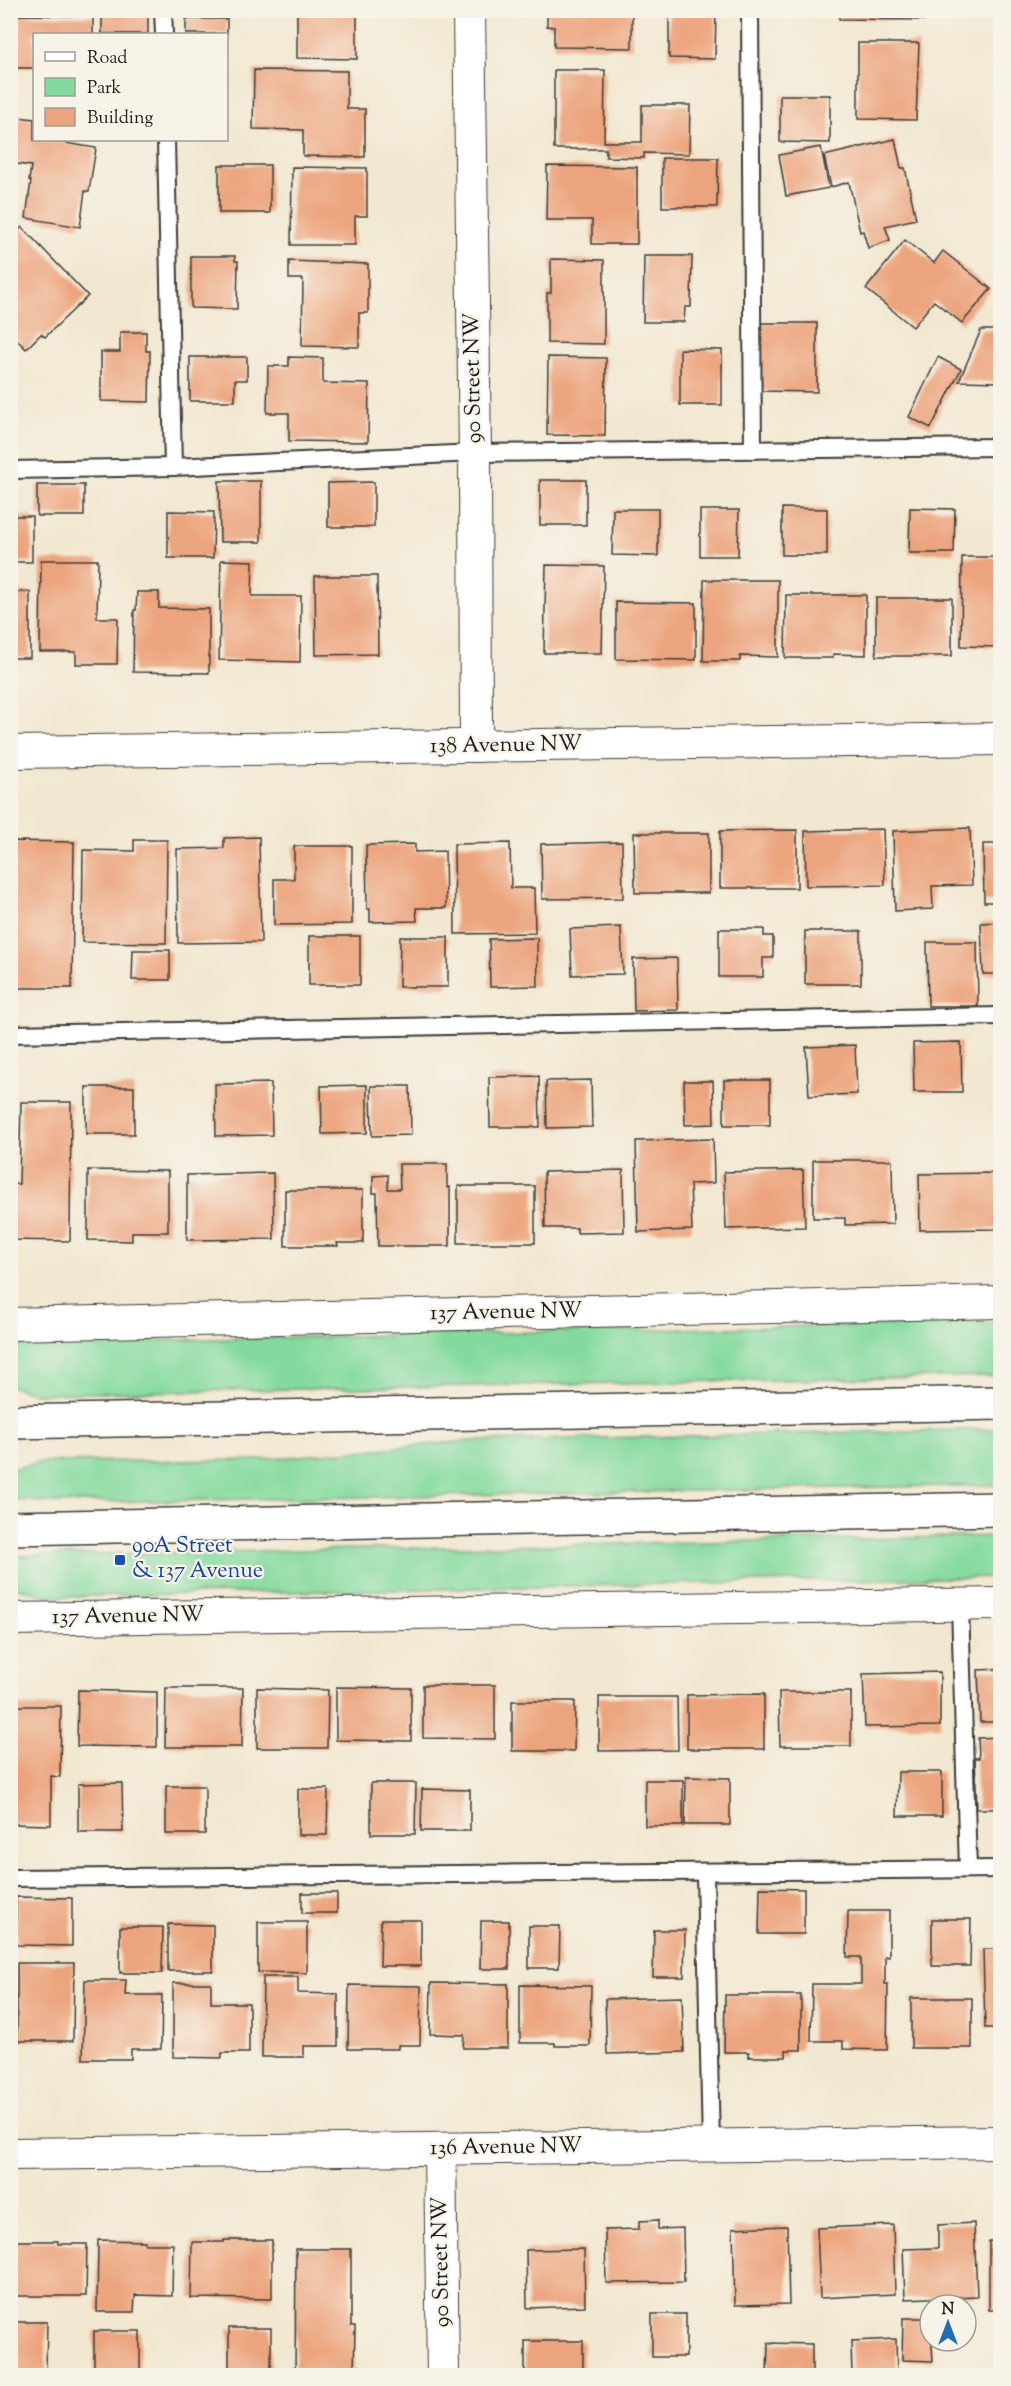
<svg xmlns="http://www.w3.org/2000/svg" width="1011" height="2386" font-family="'Sorts Mill Goudy',serif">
  <rect width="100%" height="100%" fill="#f7f3e8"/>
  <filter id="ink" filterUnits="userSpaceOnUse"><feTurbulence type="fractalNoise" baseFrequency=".0167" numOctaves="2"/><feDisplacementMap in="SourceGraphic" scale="12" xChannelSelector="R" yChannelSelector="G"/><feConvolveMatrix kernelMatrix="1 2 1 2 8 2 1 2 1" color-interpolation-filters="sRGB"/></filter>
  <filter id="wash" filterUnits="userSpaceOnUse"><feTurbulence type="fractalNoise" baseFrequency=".008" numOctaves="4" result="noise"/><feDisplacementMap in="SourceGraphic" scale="24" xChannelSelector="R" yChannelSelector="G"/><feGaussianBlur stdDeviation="1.35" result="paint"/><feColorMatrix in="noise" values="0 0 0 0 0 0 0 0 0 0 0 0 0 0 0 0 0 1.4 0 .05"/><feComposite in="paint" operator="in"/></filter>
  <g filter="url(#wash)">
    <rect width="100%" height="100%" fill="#f2e8d1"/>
    <g fill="#84da9e" stroke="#507b5d" stroke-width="1.5">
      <polygon points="1000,1322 1000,1376 35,1394 11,1386 11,1347 33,1343"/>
      <polygon points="1000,1429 1000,1485 51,1503 11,1499 11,1469 42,1462 254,1460 469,1441"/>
      <polygon points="1000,1536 1000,1577 51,1597 11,1586 11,1556"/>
    </g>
    <g id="blocks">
      <g fill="#eca47e">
        <rect x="102" y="10" width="46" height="24"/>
        <polygon points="297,10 357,10 357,59 297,58"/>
        <polygon points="547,10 632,10 632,48 554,47 554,27 547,26"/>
        <polygon points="669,10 716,11 715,59 669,58"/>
        <polygon points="801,10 924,10 924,20 839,19 839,13 801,13"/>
        <polygon points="10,15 93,16 93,34 34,34 34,68 10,68"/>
        <rect x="186" y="19" width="41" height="15"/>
        <polygon points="858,43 919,43 916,120 858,119"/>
        <polygon points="254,70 347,71 347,109 365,109 365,157 303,156 303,130 253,129"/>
        <polygon points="554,70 605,70 604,142 642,142 642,105 690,105 689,154 644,153 644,158 606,157 606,149 554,149"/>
        <polygon points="780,95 830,95 830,143 780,142"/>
        <polygon points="10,116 34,119 34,140 48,140 96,148 89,191 85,191 80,227 26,218 31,181 29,180 31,166 10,163"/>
        <polygon points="895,139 901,168 905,168 916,219 885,226 890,240 868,248 863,231 860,232 849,182 831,187 824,156"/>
        <polygon points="821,147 829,188 786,196 779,155"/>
        <polygon points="662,158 718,158 717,207 662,207"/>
        <rect x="219" y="165" width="51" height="48"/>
        <polygon points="547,166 637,167 637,244 592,244 592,220 546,220"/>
        <polygon points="292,167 367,168 367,216 355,216 355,245 291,245"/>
        <polygon points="22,227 88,296 45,337 41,334 26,349 16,339 13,341 10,338 10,238"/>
        <polygon points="905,240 934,263 943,251 991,289 962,323 934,301 913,327 866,289"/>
        <polygon points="191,256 235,256 235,261 238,261 237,309 191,308"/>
        <polygon points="644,256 692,256 691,307 685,307 684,322 643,322"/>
        <polygon points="551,259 604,260 604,344 547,343 547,293 551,293"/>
        <polygon points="289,261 368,264 368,313 359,313 359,347 302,346 303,279 289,279"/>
        <polygon points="760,323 817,323 817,392 760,391"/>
        <polygon points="998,325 1000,325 1000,382 959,381 981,330 998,330"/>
        <polygon points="120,332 146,332 146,351 150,351 149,402 101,401 101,352 120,352"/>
        <polygon points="680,349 722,350 722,405 680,405"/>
        <polygon points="190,357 247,357 247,380 235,380 235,401 190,401"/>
        <polygon points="289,357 323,358 323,383 369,384 368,442 289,441 289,413 267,413 268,366 289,366"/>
        <polygon points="548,357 606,358 605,436 547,435"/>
        <polygon points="938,357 961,369 931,428 909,417"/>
        <rect x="540" y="480" width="46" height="45"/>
        <polygon points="219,481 261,481 261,542 220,542"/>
        <polygon points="374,482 374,527 328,527 328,483"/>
        <rect x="37" y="485" width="47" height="31"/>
        <polygon points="782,508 827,509 827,555 782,555"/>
        <polygon points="910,508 955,509 954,553 909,553"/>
        <polygon points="613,509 658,509 658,556 612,555"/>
        <polygon points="700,510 739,510 738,556 700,556"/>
        <polygon points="168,511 214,512 213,558 168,558"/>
        <rect x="10" y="516" width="22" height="46"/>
        <polygon points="962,557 1000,557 1000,647 961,646"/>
        <polygon points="41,560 98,560 97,618 118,618 117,664 76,664 76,652 40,652"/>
        <polygon points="221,560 253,561 252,596 301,596 300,662 219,660"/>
        <polygon points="546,565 604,566 602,653 544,653"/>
        <polygon points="315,576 377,576 378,654 316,655"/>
        <polygon points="704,580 778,580 778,657 740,656 740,661 703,661"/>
        <rect x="10" y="592" width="20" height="66"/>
        <polygon points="137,592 159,592 159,608 209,609 209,673 133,672 134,610 136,610"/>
        <polygon points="786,595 866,595 866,655 833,654 833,658 785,658"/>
        <rect x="876" y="598" width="76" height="58"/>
        <polygon points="616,602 696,603 696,660 616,659"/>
        <polygon points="970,828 972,885 932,886 933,909 895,911 893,831"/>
        <polygon points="883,829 885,885 806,886 805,831"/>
        <polygon points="797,830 797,888 720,888 720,831"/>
        <polygon points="634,833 709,833 709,893 635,893"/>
        <polygon points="259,837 261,942 178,943 177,849 224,848 224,838"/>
        <polygon points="134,840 167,840 166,943 82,942 83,850 134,851"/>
        <polygon points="10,841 74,842 72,988 10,988"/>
        <polygon points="622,842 623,898 542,899 541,844"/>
        <polygon points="510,843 511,888 534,888 535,933 455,934 454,844"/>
        <polygon points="415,844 415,852 445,851 446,908 416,908 417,921 370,922 370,909 367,909 366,845"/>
        <polygon points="983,844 1000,844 1000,902 984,902"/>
        <polygon points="294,846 352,846 352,924 274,925 274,879 294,879"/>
        <polygon points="1000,922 1000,974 983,974 981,923"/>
        <polygon points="621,927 623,974 572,975 570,929"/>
        <polygon points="719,929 764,929 764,936 773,936 773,958 763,958 763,977 719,977"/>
        <rect x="805" y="931" width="56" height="53"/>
        <rect x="309" y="936" width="51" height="49"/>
        <polygon points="400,937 448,937 448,987 399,987"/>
        <polygon points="537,938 538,986 490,987 489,939"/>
        <polygon points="927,942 977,942 978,1006 928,1006"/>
        <polygon points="133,950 170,950 170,980 132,980"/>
        <polygon points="677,958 678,1010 634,1011 633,959"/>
        <polygon points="961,1042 962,1092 914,1092 913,1043"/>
        <polygon points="855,1045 857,1094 809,1096 806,1047"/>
        <polygon points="539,1076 540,1127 490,1127 489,1077"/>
        <polygon points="591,1080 592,1127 547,1128 546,1081"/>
        <rect x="724" y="1080" width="46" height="45"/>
        <polygon points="684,1081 713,1081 714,1124 685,1125"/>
        <polygon points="271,1083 272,1135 216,1136 215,1084"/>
        <polygon points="367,1085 367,1133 322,1134 321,1086"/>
        <polygon points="371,1086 410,1086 411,1135 372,1136"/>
        <rect x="86" y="1087" width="48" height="47"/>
        <polygon points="21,1102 71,1102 70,1241 10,1240 10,1184 19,1184"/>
        <polygon points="713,1139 714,1183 690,1184 692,1230 638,1232 636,1141"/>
        <polygon points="813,1160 892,1160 893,1224 845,1225 845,1218 813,1218"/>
        <polygon points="399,1164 447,1164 447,1188 450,1187 450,1246 378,1246 377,1193 373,1193 373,1176 388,1175 388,1189 400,1189"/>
        <polygon points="88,1170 168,1171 168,1232 132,1232 132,1241 88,1240"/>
        <polygon points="623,1170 624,1232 577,1233 577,1228 545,1228 544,1172"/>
        <polygon points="803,1170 805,1227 726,1229 724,1172"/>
        <polygon points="273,1173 274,1239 187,1240 187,1175"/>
        <polygon points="998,1173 999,1229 920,1230 919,1174"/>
        <rect x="458" y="1186" width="77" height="57"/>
        <polygon points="285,1190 363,1190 363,1243 337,1243 338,1246 285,1246"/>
        <polygon points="1000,1669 1000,1722 980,1722 978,1670"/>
        <polygon points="940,1672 940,1726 865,1727 863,1674"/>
        <polygon points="423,1685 495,1685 495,1739 423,1738"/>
        <polygon points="336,1687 411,1688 411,1741 336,1740"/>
        <polygon points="166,1688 243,1688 242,1747 165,1747"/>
        <polygon points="257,1688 328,1690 327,1748 257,1748"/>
        <polygon points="78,1690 157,1692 157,1747 77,1746"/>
        <polygon points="779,1692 851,1692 851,1746 780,1746"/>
        <polygon points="764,1694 764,1749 687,1749 687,1695"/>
        <polygon points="599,1697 677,1697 678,1750 599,1751"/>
        <polygon points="512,1701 575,1701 574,1751 512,1751"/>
        <polygon points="10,1706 61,1706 60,1777 51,1776 51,1825 10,1824"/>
        <polygon points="1000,1737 1000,1809 977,1809 975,1758 979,1758 978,1738"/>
        <polygon points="898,1772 942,1772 942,1816 897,1816"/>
        <polygon points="686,1777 730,1778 730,1825 685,1825"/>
        <rect x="645" y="1780" width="38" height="46"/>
        <polygon points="122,1783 123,1832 78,1832 78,1784"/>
        <polygon points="371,1783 416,1783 415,1834 371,1834"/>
        <rect x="166" y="1786" width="39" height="48"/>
        <polygon points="298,1789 328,1789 327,1835 298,1835"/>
        <polygon points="422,1789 470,1790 470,1831 421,1831"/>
        <polygon points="760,1888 804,1889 804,1934 759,1934"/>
        <rect x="302" y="1893" width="35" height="20"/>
        <polygon points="16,1897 72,1898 72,1946 16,1945"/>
        <polygon points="848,1911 889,1911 889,1957 885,1956 885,1984 888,1984 887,2050 843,2049 843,2041 811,2041 812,1984 861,1984 861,1957 847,1957"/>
        <polygon points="932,1919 971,1919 970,1966 932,1966"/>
        <polygon points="381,1920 421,1920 421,1966 380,1966"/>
        <polygon points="481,1921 509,1921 509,1969 480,1969"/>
        <polygon points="258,1922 307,1922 307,1973 258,1972"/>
        <polygon points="168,1924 213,1925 213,1971 168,1971"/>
        <polygon points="529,1926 560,1926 559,1968 529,1968"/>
        <polygon points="120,1927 163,1927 162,1973 120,1973"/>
        <polygon points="654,1930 685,1930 684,1977 653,1977"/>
        <polygon points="983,1949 1000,1949 1000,2028 985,2028"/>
        <polygon points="17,1963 74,1963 73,2041 17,2041"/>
        <polygon points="263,1977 298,1977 298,1993 338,1994 338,2046 304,2046 304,2057 262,2057"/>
        <polygon points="85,1980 126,1980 125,1995 162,1995 161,2049 131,2049 131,2059 83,2059"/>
        <polygon points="173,1983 211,1983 211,2003 249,2003 249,2053 222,2053 222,2058 173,2057"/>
        <polygon points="431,1983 508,1984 508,2048 463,2048 464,2035 430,2034"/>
        <polygon points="349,1985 421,1986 420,2045 398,2045 398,2049 348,2049"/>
        <polygon points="520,1985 591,1986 590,2046 555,2046 555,2043 520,2043"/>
        <polygon points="725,1995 801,1995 801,2050 786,2050 786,2057 749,2057 749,2052 724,2052"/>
        <polygon points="682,1997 684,2052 607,2054 605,1999"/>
        <rect x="911" y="1998" width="61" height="50"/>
        <polygon points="658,2220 658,2229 683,2228 684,2282 606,2283 605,2230 639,2229 639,2221"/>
        <polygon points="974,2223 977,2296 905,2299 903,2249 938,2248 938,2225"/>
        <polygon points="893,2225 895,2294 820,2298 817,2228"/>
        <polygon points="787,2226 789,2304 735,2305 733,2228"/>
        <polygon points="98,2240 145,2241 145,2244 173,2244 172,2296 135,2295 134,2312 97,2312"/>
        <polygon points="224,2240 272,2240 272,2299 191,2298 192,2242 224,2242"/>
        <polygon points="10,2241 58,2241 58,2244 87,2244 86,2296 10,2296"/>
        <rect x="989" y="2241" width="11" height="69"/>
        <polygon points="296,2249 351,2249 351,2326 355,2326 354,2376 295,2376"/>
        <polygon points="584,2249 585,2306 527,2308 526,2250"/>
        <rect x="652" y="2314" width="34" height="43"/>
        <polygon points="903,2318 930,2318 933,2361 902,2360"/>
        <polygon points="10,2322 47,2322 46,2372 10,2372"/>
        <rect x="229" y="2328" width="42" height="48"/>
        <rect x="94" y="2331" width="46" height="45"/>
        <polygon points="896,2339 897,2376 852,2376 851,2341"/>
        <rect x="525" y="2341" width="58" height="35"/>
        <polygon points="768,2343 812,2344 812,2376 767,2376"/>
      </g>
    </g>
  </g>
  <g filter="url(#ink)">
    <use href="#blocks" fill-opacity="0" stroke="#3c3b37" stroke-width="1.5"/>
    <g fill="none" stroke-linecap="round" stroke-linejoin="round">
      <defs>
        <g id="lane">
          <polyline points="163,10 164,34"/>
          <polyline points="750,10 753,450"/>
          <polyline points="166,140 173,467"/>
          <polyline points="10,470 173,467 475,453 1000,447"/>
          <polyline points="10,1034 1000,1016"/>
          <polyline points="960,1605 968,1869"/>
          <polyline points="705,1873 711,2146"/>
          <polyline points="10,1878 1000,1869"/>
        </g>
        <g id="street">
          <polyline points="469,10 475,453 476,746"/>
          <polyline points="10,752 1000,739"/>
          <polyline points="10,1324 1000,1302"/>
          <polyline points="10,1619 1000,1604"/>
          <polyline points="440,2149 443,2376"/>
          <polyline points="10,2154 1000,2142"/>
        </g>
        <g id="secondary">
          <polyline points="10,1422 1000,1403"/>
          <polyline points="10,1528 1000,1509"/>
        </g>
      </defs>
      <use href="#lane" stroke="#3c3b37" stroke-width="20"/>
      <use href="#street" stroke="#3c3b37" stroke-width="34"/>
      <use href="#secondary" stroke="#3c3b37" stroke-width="36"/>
      <use href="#lane" stroke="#fff" stroke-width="16"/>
      <use href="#street" stroke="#fff" stroke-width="32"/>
      <use href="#secondary" stroke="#fff" stroke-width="33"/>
    </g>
  </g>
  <rect fill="#1a4fb4" stroke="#f7f3e8" stroke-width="2" x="114" y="1554" width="12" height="12" rx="3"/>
  <g text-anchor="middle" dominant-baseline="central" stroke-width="4.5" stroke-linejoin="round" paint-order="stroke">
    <g font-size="22" fill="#1c1c1c" stroke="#f7f3e8">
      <text transform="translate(474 378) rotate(-91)">90 Street NW</text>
      <text transform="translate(506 746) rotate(-1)">138 Avenue NW</text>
      <text transform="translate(506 1313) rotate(-1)">137 Avenue NW</text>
      <text transform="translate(128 1617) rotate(-1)">137 Avenue NW</text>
      <text transform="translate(506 2148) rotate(-1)">136 Avenue NW</text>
      <text transform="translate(442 2262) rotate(-91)">90 Street NW</text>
    </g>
    <g font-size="22" fill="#164399" stroke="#f7f3e8" text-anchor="start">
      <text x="132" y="1547">90A Street<tspan x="132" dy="25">&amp; 137 Avenue</tspan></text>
    </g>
  </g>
  <rect width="1011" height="2386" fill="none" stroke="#f7f3e8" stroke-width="36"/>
  <rect x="33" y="33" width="195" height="108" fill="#f7f3e8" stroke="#9f9d96" stroke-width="1.5"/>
  <rect x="45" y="52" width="30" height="9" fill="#ffffff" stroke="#9f9d96" stroke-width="1.5"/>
  <text x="87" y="63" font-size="18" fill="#1c1c1c">Road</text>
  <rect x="45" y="78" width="30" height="18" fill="#84da9e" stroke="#9f9d96" stroke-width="1.5"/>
  <text x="87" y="93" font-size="18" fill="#1c1c1c">Park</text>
  <rect x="45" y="108" width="30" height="18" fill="#eca47e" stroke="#9f9d96" stroke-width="1.5"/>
  <text x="87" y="123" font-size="18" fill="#1c1c1c">Building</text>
  <g transform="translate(948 2323)"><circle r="28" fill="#f7f3e8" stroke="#9f9d96" stroke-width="1.5"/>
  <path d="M0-4.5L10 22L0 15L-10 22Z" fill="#1f6fb2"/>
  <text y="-9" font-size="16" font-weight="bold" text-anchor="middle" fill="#1c1c1c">N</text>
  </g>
</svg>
